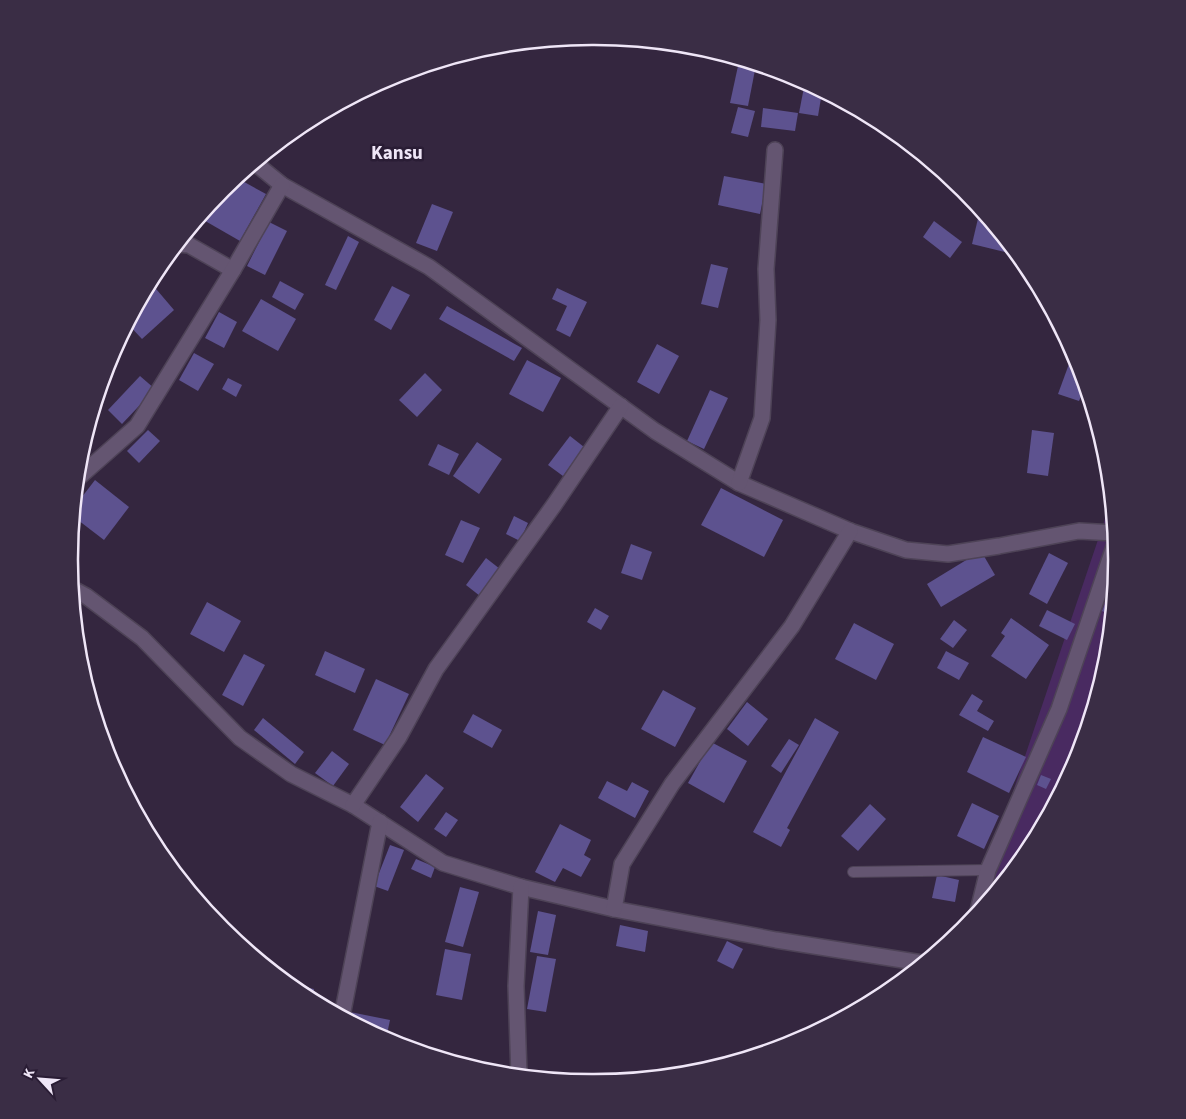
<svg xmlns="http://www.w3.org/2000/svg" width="1186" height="1119" font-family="'Source Sans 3',sans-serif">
  <rect width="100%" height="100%" fill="#34263f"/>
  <polygon fill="#492a61" points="1110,497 1116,560 1106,662 1076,760 1028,850 969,922 1104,522"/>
  <g fill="#5d528f">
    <polygon points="738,66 755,70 748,106 730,103"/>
    <polygon points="805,82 822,92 818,116 799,113"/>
    <polygon points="738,107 755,111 748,137 731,133"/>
    <polygon points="763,108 798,113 795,131 761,127"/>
    <polygon points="724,176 766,184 760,214 718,205"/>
    <polygon points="237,178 266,194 240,241 200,218 223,189"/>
    <polygon points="432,204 453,212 437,251 416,243"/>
    <polygon points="980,210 1017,255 972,244"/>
    <polygon points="934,221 962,242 950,258 923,237"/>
    <polygon points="269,222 287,231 265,275 247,266"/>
    <polygon points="348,236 359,242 336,290 325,285"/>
    <polygon points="711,264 728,268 718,308 701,304"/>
    <polygon points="280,281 304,294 295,310 272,297"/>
    <polygon points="151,283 174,310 142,339 128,324"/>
    <polygon points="392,286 410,295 391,330 374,320"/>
    <polygon points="557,288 587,302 570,337 556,330 567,306 552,299"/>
    <polygon points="261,299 296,319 278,351 242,331"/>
    <polygon points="447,306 522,348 514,361 439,319"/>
    <polygon points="219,312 237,322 224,348 205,338"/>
    <polygon points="657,344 679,356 659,394 637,382"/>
    <polygon points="194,353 214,364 198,391 179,380"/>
    <polygon points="1073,353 1085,387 1079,401 1058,394"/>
    <polygon points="527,360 561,378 543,412 509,394"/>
    <polygon points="425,373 442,390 417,417 399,400"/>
    <polygon points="140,376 155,389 122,424 108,410"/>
    <polygon points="228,378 242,385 236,397 222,389"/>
    <polygon points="710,390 728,398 704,449 687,441"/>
    <polygon points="148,430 160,441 139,463 127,451"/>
    <polygon points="1032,430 1054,433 1048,476 1027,473"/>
    <polygon points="570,436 584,447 563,476 548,465"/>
    <polygon points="477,442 502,459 479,494 453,476"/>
    <polygon points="438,444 459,454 449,475 428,465"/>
    <polygon points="95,480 129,507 104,540 74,517 75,506"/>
    <polygon points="721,488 783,520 764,557 701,525"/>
    <polygon points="514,516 528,523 520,541 506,534"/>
    <polygon points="461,520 480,528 463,563 445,555"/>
    <polygon points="631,544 652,552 642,580 621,573"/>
    <polygon points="981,551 995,575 941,607 927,584"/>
    <polygon points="1049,553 1068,563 1047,604 1029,594"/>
    <polygon points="486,558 500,569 480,596 466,585"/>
    <polygon points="1113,586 1114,586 1111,615 1102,611"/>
    <polygon points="207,602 241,621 224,652 190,634"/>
    <polygon points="595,608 609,616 601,630 587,622"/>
    <polygon points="1047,610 1075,624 1067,640 1039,626"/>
    <polygon points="1011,618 1049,645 1026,679 991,656 1005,636 1001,633"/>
    <polygon points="954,620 967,630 953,648 940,639"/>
    <polygon points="854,623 894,644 876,680 835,659"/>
    <polygon points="325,651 365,669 355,693 315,675"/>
    <polygon points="946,651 969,663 959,680 937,668"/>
    <polygon points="244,654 265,665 243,706 222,695"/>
    <polygon points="376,679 409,694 385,745 353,730"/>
    <polygon points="663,690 696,708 675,747 641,729"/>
    <polygon points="972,694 983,701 977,711 994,721 988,731 959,715"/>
    <polygon points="747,702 768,719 748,746 727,729"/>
    <polygon points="473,714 502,730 492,748 463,732"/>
    <polygon points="263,718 304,752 295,764 254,730"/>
    <polygon points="815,718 839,732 787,828 790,830 781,847 753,832"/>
    <polygon points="983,737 1026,757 1009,793 967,772"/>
    <polygon points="789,739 799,745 781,773 771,766"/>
    <polygon points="711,742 747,761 724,803 688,783"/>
    <polygon points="332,751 349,764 333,786 315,773"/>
    <polygon points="426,774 444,788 418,822 400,807"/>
    <polygon points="1041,775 1051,779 1046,789 1037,785"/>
    <polygon points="607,781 627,791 632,782 649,791 635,818 598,798"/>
    <polygon points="972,803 999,816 984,849 957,836"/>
    <polygon points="870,804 886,819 858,851 841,836"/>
    <polygon points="446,812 458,820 446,837 434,829"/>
    <polygon points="560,824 591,840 584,855 591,859 581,877 563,868 555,882 535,872"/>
    <polygon points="390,845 404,850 388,891 374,886"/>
    <polygon points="416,859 435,867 431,878 411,869"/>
    <polygon points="937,875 959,880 955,902 932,898"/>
    <polygon points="460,887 479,892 463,947 445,942"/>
    <polygon points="538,911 556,915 548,955 530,952"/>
    <polygon points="620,925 648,931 645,952 616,946"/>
    <polygon points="727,941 743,949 733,969 717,961"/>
    <polygon points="445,949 471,954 462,1000 436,995"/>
    <polygon points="537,956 556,959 546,1012 527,1009"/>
    <polygon points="289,984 314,989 312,1000 302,994"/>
    <polygon points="350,1012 390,1020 386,1039 349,1019"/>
  </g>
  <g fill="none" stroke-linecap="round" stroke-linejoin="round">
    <defs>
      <polyline id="service" points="853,872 988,870"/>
      <g id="minor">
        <polyline points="255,163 282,185 429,267 655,431 739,483 850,531 906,550 948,554 999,546 1079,531 1114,533"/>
        <polyline points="178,244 189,245 233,270"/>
        <polyline points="78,478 137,426 233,270 282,185"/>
        <polyline points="739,483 762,418 768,320 766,269 775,150"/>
        <polyline points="73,589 86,596 142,638 240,738 291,774 353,805 443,863 521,887 614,909 776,940 922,963"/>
        <polyline points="353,805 399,737 436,669 554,505 621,406"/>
        <polyline points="614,909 622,864 672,784 792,626 850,531"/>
        <polyline points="978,911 988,870 1059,709 1115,544"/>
        <polyline points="342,1016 380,822"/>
        <polyline points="519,1075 516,986 521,887"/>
      </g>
    </defs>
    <use href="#service" stroke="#4e4357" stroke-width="12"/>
    <use href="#minor" stroke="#4e4357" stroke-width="18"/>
    <use href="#service" stroke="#645571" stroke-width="10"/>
    <use href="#minor" stroke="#645571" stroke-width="15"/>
  </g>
  <g text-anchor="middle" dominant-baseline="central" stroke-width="5" stroke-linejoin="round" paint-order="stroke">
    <g font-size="19" font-weight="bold" fill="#efe6f7" stroke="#2a1d35">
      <text x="397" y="153">Kansu</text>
    </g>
  </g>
  <path d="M0 0H1186V1119H0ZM592 45H594A514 514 0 0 1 1108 559V560A514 514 0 0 1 594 1074H592A514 514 0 0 1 78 560V559A514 514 0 0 1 592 45Z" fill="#3a2d45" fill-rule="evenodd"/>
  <path fill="none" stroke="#efe6f7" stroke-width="2.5" d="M592 45H594A514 514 0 0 1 1108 559V560A514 514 0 0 1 594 1074H592A514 514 0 0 1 78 560V559A514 514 0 0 1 592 45Z"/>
  <g transform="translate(40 1079) rotate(296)" stroke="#2a1d35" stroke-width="4" paint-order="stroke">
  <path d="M0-4L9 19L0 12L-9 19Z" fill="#efe6f7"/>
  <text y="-8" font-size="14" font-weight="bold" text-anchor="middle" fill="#efe6f7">K</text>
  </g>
</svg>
